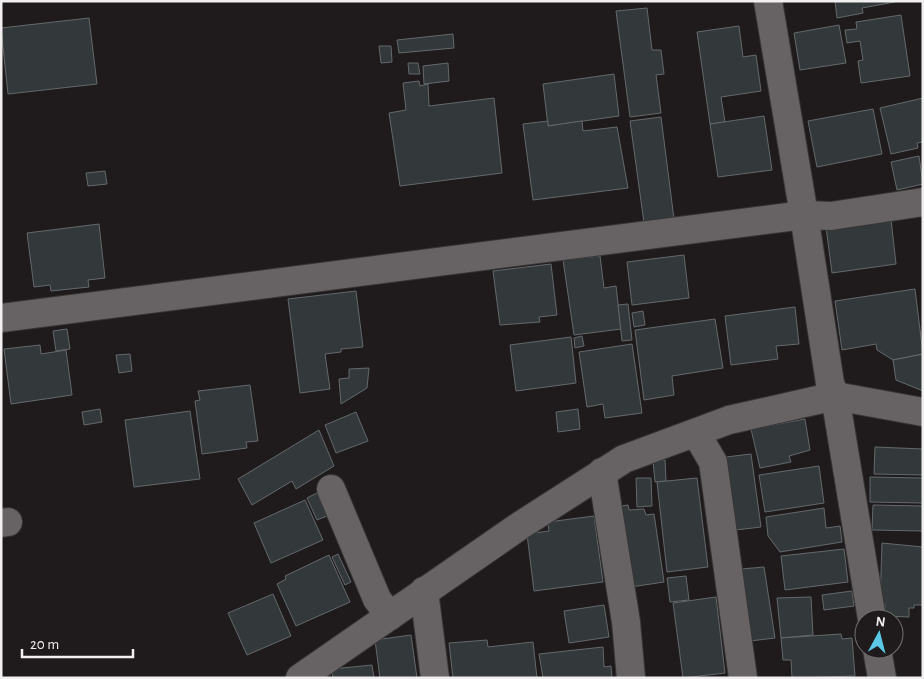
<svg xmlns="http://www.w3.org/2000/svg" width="924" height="679" font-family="'Alegreya Sans',sans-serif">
  <rect width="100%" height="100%" fill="#1f1b1d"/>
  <g fill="#33383a" stroke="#64696b">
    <polygon points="835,1 895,1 895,2 862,8 863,13 837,18"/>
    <polygon points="647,8 652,50 661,50 664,74 656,75 661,113 630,117 616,11"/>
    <polygon points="901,15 910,76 861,83 858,61 863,60 860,41 847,43 845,30 857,29 856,22"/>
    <polygon points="89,18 97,84 8,94 1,28"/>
    <polygon points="839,25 846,63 800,70 794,33"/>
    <polygon points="739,26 743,57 756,55 761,91 721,97 725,122 710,124 697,32"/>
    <polygon points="453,34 454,48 399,53 397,40"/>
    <polygon points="379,46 391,46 392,62 381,63"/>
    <polygon points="408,63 418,63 420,74 409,74"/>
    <polygon points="448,63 449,81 424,84 423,66"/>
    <polygon points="614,74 619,116 548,126 543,84"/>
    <polygon points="419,81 420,86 428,84 429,106 494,98 502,173 400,186 389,113 406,110 403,83"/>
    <polygon points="923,98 923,142 917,143 918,148 891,154 880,108"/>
    <polygon points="873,109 882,154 817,167 808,121"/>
    <polygon points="764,116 772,170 718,177 710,124"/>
    <polygon points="661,117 674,219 644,223 630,121"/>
    <polygon points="548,121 548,126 582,121 583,131 617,127 628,188 533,200 523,124"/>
    <polygon points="919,156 923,184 897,190 891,162"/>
    <polygon points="105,171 107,184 88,186 86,173"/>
    <polygon points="891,219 896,264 832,273 826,227"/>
    <polygon points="99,224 105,278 88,280 89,287 51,291 50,285 34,287 27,233"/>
    <polygon points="684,255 689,298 632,305 627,262"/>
    <polygon points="600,256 604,288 616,286 621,329 574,335 563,260"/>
    <polygon points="551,264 557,315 539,317 540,322 500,325 493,271"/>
    <polygon points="915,289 923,354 893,360 877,350 876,344 842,350 835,301"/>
    <polygon points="356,291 363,347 341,349 341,352 325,354 330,389 300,393 288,299"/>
    <polygon points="628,304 632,340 622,341 618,305"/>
    <polygon points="795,307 799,344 776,346 778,359 731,365 725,316"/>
    <polygon points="643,311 645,325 634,327 632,313"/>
    <polygon points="715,319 723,368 672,376 674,395 644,400 635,330"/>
    <polygon points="67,329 70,349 56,351 53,331"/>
    <polygon points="582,336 584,346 575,348 574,338"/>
    <polygon points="571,337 576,383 516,391 510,345"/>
    <polygon points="632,344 642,413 605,418 603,404 587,407 579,352"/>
    <polygon points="40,345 41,354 66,350 72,395 11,404 4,349"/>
    <polygon points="130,354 132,371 119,373 116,355"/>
    <polygon points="923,354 923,391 896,380 893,360"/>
    <polygon points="369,368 367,388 341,404 339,379 349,378 349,369"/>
    <polygon points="250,385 258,441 246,442 247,448 202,454 195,401 200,400 198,391"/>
    <polygon points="100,409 102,422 84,425 82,412"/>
    <polygon points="578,409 580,429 558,432 556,412"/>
    <polygon points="190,411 200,479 134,487 125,420"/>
    <polygon points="356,412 368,441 336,453 325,425"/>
    <polygon points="805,419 810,450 789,456 791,462 760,468 751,429"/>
    <polygon points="319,430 334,466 296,489 292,481 252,505 238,479"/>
    <polygon points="875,447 923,449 923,475 874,474"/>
    <polygon points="751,454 761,527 736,530 726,457"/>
    <polygon points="665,460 666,481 655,482 653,461"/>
    <polygon points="819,466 824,503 765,512 759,475"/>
    <polygon points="870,477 923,478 923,503 870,502"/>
    <polygon points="636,478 651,478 652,506 637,507"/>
    <polygon points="697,478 708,567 667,572 657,482"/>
    <polygon points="317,493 327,516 317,520 307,498"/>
    <polygon points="305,500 323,540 271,563 254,523"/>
    <polygon points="628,505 629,510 644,509 646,515 654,514 664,582 631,587 621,506"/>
    <polygon points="873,505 923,506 923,531 872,530"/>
    <polygon points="824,508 826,528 840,526 842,542 780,552 768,536 766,517"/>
    <polygon points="594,516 603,582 534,591 527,534 549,531 548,522"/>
    <polygon points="882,543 923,547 923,605 914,605 914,608 909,608 909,617 884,616 885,604 880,604"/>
    <polygon points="844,549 848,582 785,590 781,556"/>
    <polygon points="338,554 351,582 345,585 332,557"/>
    <polygon points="329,555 350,602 296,626 277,584 286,579 285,576"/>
    <polygon points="764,567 775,638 750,641 741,569"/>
    <polygon points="686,576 689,600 670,602 667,578"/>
    <polygon points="852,591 854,606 824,610 822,595"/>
    <polygon points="273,594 291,636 247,655 228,613"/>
    <polygon points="716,597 725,673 683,678 673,603"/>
    <polygon points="811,597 813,635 781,638 777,598"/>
    <polygon points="604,605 609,637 569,643 564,611"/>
    <polygon points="841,634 842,639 852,638 855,676 792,678 791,660 783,660 781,638"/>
    <polygon points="411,635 417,678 380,678 375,640"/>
    <polygon points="487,640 488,647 533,642 537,678 453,678 449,643"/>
    <polygon points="603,647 604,667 611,666 612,678 543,678 539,654"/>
    <polygon points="372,665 374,678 333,678 332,669"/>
  </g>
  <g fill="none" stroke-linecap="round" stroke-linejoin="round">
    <defs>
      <g id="minor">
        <polyline points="768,1 804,215 830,383 835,396 872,619"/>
        <polyline points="1,318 804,215 831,216 923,202"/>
        <polyline points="696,433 713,462 743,678"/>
        <polyline points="602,472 626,622 631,678"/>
        <polyline points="331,489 377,599 390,616"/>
        <polyline points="1,523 8,522"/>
        <polyline points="424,591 435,678"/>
        <polyline points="877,649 882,678"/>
        <polyline points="300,678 521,525 624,459 729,420 835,396 923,412"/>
      </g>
    </defs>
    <use href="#minor" stroke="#373536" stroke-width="30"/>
    <use href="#minor" stroke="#676365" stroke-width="28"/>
  </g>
  <rect width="924" height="679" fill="none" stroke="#f1eff0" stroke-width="5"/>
  <g transform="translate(879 634) rotate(7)"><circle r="24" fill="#1f1b1d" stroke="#737071"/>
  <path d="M0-4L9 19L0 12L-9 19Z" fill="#5ac8e6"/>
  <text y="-8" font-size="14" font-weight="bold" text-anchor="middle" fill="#f1eff0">N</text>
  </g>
  <path d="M22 649v8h111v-8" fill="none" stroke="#f1eff0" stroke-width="2.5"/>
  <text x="30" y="649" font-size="15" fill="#f1eff0" stroke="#1f1b1d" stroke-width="4" paint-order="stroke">20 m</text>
</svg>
